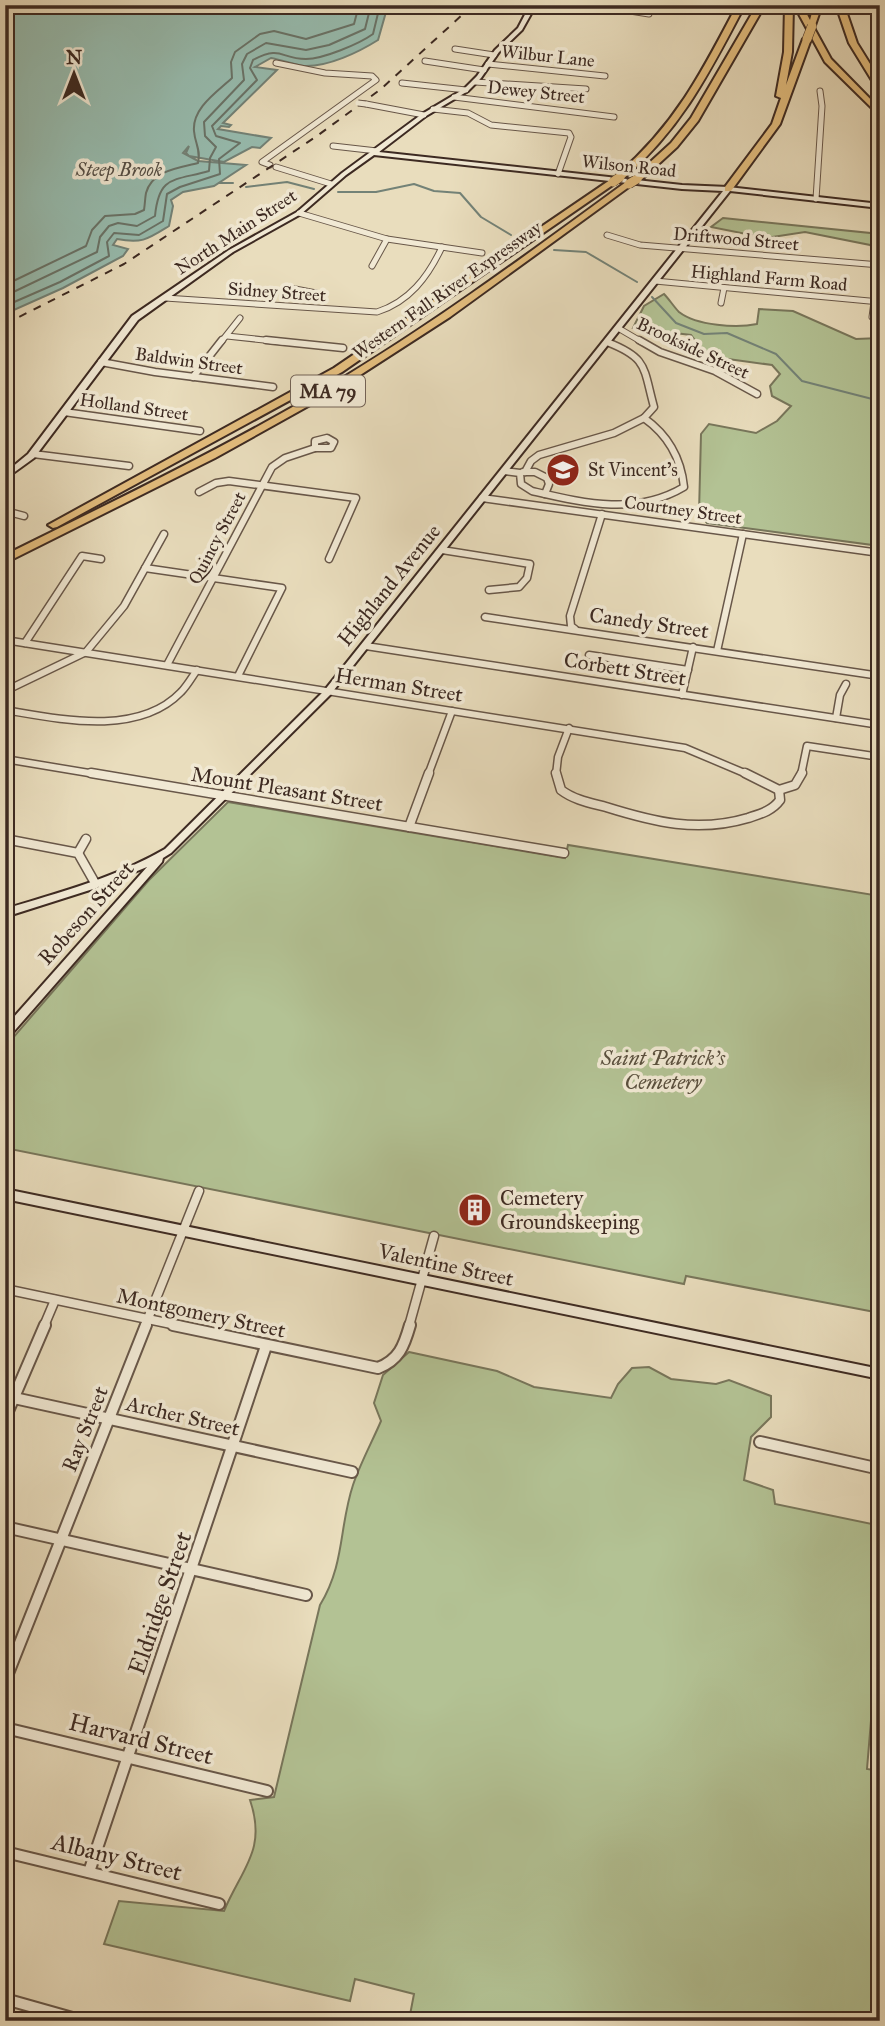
<svg xmlns="http://www.w3.org/2000/svg" width="885" height="2026" font-family="'IM FELL Great Primer',serif">
  <rect width="100%" height="100%" fill="#e9ddbd"/>
  <filter id="stains"><feTurbulence type="fractalNoise" baseFrequency=".00286" numOctaves="4"/><feColorMatrix values="0 0 0 0 .2 0 0 0 0 .09 0 0 0 0 .02 0 0 0 .5 -.17"/></filter>
  <radialGradient id="worn" r=".72"><stop offset=".6" stop-color="#630" stop-opacity="0"/><stop offset="1" stop-color="#630" stop-opacity=".3"/></radialGradient>
  <g fill="#b3c294" stroke="#78765b" stroke-width="2">
    <polygon points="723,218 880,234 880,258 870,245 805,232 766,238 711,227"/>
    <path d="M664 294C669 299 674 307 679 312 697 326 737 328 757 324L759 309 793 311 856 339 880 338V546L707 523 699 513 701 434 709 424 756 433 777 421 791 406 772 396 770 386 780 374 772 365 685 353 697 343 691 335 633 328 644 306Z"/>
    <polygon points="228,802 565,858 568,845 880,896 880,1313 686,1276 684,1284 5,1148 5,1047 149,880"/>
    <path d="M409 1352 497 1371 534 1387 611 1398 618 1384 632 1368 649 1367 671 1379 716 1384 729 1380 771 1396V1417L751 1437 744 1480 773 1490 775 1504 872 1524V1559L880 1563V1612L867 1769 880 1771V2021H412L409 2020 414 1994 355 1979 350 2001 104 1944 119 1901 224 1911C242 1868 267 1850 250 1800L274 1797 320 1605C345 1564 339 1527 353 1485 360 1464 372 1442 381 1421L374 1403 383 1375Z"/>
  </g>
  <path fill="#97bcaf" stroke="#738277" stroke-width="2" d="M5 5H388L378 40C359 52 328 67 304 66 294 65 282 60 271 58L255 67 277 70 223 123 231 125 229 127 221 126 218 129 271 138 260 148 252 147 224 162 189 156 186 153 189 146 183 153 198 161 246 165 214 186 183 192 171 200 173 206 169 226C148 239 142 244 117 239L113 245 128 249 123 256 63 288 5 314Z"/>
  <g fill="none" stroke-linecap="round" stroke-linejoin="round">
    <g stroke="#6a7368" stroke-width="2">
      <path d="M5 285 86 246 92 230 105 216 135 214 144 210C145 204 145 198 146 193 152 170 179 168 198 163 201 149 195 144 194 131 192 108 217 92 232 78L231 62 235 52 260 34 274 31 306 39 354 24 359 5"/>
      <path d="M5 296 97 252 100 237 109 226 118 223 137 226 155 216C159 175 174 181 209 171L210 158 216 147 205 136 204 122 244 80 242 64 247 54 266 43 306 50 329 45 365 29 371 5"/>
      <path d="M5 306 60 282 109 256 107 242 114 233 139 235 163 221 167 194 180 187 220 174 219 159 240 143 216 136 212 126 257 80 250 68 253 60C282 45 280 59 306 59 323 59 359 44 373 34L380 5"/>
    </g>
    <g stroke="#738277" stroke-width="2">
      <polyline points="219,183 233,183"/>
      <polyline points="246,187 287,182 314,189"/>
      <polyline points="338,192 376,192 414,184 434,191 460,193 481,217 511,235"/>
      <polyline points="554,250 586,252 637,282"/>
      <polyline points="652,297 676,323 704,334 727,333 776,354 802,381 880,401"/>
    </g>
    <defs>
      <g id="street-far3">
        <polyline points="592,5 649,14"/>
        <polyline points="455,49 494,55"/>
        <polyline points="425,61 484,70"/>
        <polyline points="488,64 605,76"/>
        <polyline points="475,82 586,89"/>
        <polyline points="402,83 466,90"/>
        <polyline points="454,97 614,117"/>
        <polyline points="366,104 424,115"/>
        <polyline points="433,109 468,113 491,125 569,133 571,137 558,174"/>
        <polyline points="333,146 377,151"/>
        <polyline points="270,165 262,162 376,80 372,76 325,73 276,63"/>
        <polyline points="276,167 331,184"/>
        <polyline points="816,199 822,106 820,91"/>
        <polyline points="299,213 387,239 482,253"/>
        <polyline points="607,235 640,245 880,265"/>
        <polyline points="372,266 387,239"/>
        <polyline points="655,281 880,302"/>
        <polyline points="290,288 316,293"/>
        <path d="M165 298 377 312C409 302 428 277 442 247"/>
        <polyline points="721,303 724,288"/>
        <polyline points="872,317 874,302"/>
        <polyline points="618,328 642,342"/>
        <polyline points="227,336 283,342"/>
        <polyline points="221,342 240,318"/>
      </g>
      <g id="street-far2">
        <polyline points="266,340 343,348"/>
        <polyline points="639,340 660,352 715,371 757,394"/>
        <polyline points="101,362 155,372 273,387"/>
        <polyline points="193,377 222,340"/>
        <polyline points="64,412 200,431"/>
        <polygon points="327,438 334,442 331,448 315,448 315,441"/>
        <polyline points="33,454 129,466"/>
        <path d="M504 471 520 473 521 484 532 491C584 503 635 516 684 487 681 458 668 435 644 418L654 407C643 367 648 358 607 342"/>
        <polyline points="523,472 535,472 547,478 549,484 545,494"/>
        <polyline points="525,472 531,461 539,455 614,433 644,418"/>
        <polyline points="199,492 216,483 229,481 356,498 329,559"/>
        <polyline points="482,498 880,553"/>
        <polyline points="5,511 24,516"/>
        <polyline points="442,550 530,564 527,578 519,587 489,590"/>
        <polyline points="145,568 282,588 238,676"/>
        <polyline points="485,617 880,676"/>
        <polyline points="575,629 571,626 570,616 602,514"/>
        <polyline points="5,640 685,748 749,775"/>
        <polyline points="25,643 82,556 101,559"/>
        <polyline points="366,646 880,725"/>
        <polyline points="717,651 743,534"/>
        <polyline points="589,655 688,670"/>
        <polyline points="167,665 272,467 285,458 315,448"/>
        <polyline points="5,691 86,652 124,606 164,534"/>
        <polyline points="682,695 693,647"/>
        <path d="M5 710C59 719 138 737 181 692 187 686 192 677 197 670"/>
        <polyline points="836,718 840,695 846,684"/>
        <polyline points="5,759 101,775"/>
        <polyline points="428,775 452,711"/>
        <polyline points="556,775 558,757 569,728"/>
        <polyline points="801,775 807,746 880,757"/>
      </g>
      <g id="street-far1">
        <polyline points="91,773 564,853"/>
        <path d="M556 773 561 790C574 800 591 803 606 807 654 822 698 833 748 818 760 814 772 811 780 800L779 790"/>
        <polyline points="745,773 779,790"/>
        <polyline points="779,790 795,785 802,773"/>
        <polyline points="409,827 429,773"/>
        <polyline points="5,839 78,853 95,883"/>
        <polyline points="78,853 86,839"/>
        <polyline points="5,1289 181,1326"/>
        <polyline points="44,1326 55,1300"/>
        <polyline points="145,1326 199,1191"/>
        <polyline points="409,1326 434,1236"/>
      </g>
      <g id="street">
        <path d="M173 1325 378 1368C399 1360 404 1346 410 1325"/>
        <polyline points="5,1396 352,1472"/>
        <polyline points="5,1418 45,1325"/>
        <polyline points="760,1442 880,1469"/>
        <polyline points="5,1527 306,1595"/>
        <polyline points="5,1681 146,1325"/>
        <polyline points="5,1728 267,1791"/>
        <polyline points="5,1852 219,1904"/>
        <polyline points="89,1872 266,1346"/>
        <polyline points="5,1999 83,2021"/>
      </g>
      <g id="secondary">
        <path d="M530 5H536L522 30 499 52 481 78 468 91 426 116 379 152 682 185 728 187 880 204V208L730 191 330 695 171 853 163 858 162 862 9 1037 5 1038V1027L147 867 93 889 5 917V909C60 892 115 878 165 849L324 691 723 191 682 189 374 155 346 175 301 214 233 252 138 320 34 458 5 479V473L28 454 132 316 229 250 297 212 342 173 422 114 464 89 477 76 495 50 518 28Z"/>
        <polygon points="5,1189 880,1369 880,1379 5,1199"/>
      </g>
      <g id="highway">
        <path d="M737 5H745C709 73 682 128 623 179H617V175C675 125 702 72 737 5Z"/>
        <polygon points="757,5 765,5 698,121 677,147 640,181 634,181 634,177 671,143 691,118"/>
        <polygon points="785,5 793,5 792,52 786,85 803,39 807,37 811,39 780,124 731,191 725,191 725,187 772,124 781,98 776,96 784,52"/>
        <polygon points="794,5 802,5 810,20 814,5 822,5 814,28 831,59 880,109 880,116 825,62"/>
        <polygon points="836,5 844,5 857,43 880,80 880,89 876,87 849,43"/>
        <polygon points="610,180 617,182 342,372 57,527 53,528 48,525 334,368"/>
        <path d="M626 182 633 184 450 317 337 390 215 458 5 563V555C114 501 224 448 329 386 432 325 529 253 626 182Z"/>
      </g>
    </defs>
    <use href="#street-far3" stroke="#685749" stroke-width="7"/>
    <use href="#street-far2" stroke="#685749" stroke-width="9"/>
    <use href="#street-far1" stroke="#685749" stroke-width="11"/>
    <use href="#street" stroke="#685749" stroke-width="14"/>
    <use href="#secondary" stroke="#3d2a22" stroke-width="4"/>
    <use href="#highway" stroke="#3d2a22" stroke-width="4"/>
    <use href="#street-far3" stroke="#f1e9d4" stroke-width="5"/>
    <use href="#street-far2" stroke="#f1e9d4" stroke-width="6"/>
    <use href="#street-far1" stroke="#f1e9d4" stroke-width="8"/>
    <use href="#street" stroke="#f1e9d4" stroke-width="10"/>
    <use href="#secondary" fill="#f1e9d4" fill-rule="evenodd"/>
    <use href="#highway" fill="#e4be7e" fill-rule="evenodd"/>
    <polyline stroke="#3d2a22" stroke-width="2" stroke-dasharray="8 8" stroke-linecap="butt" points="5,324 124,264 317,136 381,89 473,5"/>
    <defs>
      <polyline id="street-bridge" points="358,103 366,104"/>
      <g id="highway-bridge">
        <polyline points="807,39 812,26"/>
        <polyline points="613,182 620,177"/>
        <polyline points="629,184 637,179"/>
      </g>
    </defs>
    <use href="#street-bridge" stroke="#685749" stroke-width="7" stroke-linecap="butt"/>
    <use href="#highway-bridge" stroke="#3d2a22" stroke-width="10" stroke-linecap="butt"/>
    <use href="#street-bridge" stroke="#f1e9d4" stroke-width="5"/>
    <use href="#highway-bridge" stroke="#e4be7e" stroke-width="9"/>
  </g>
  <defs>
    <symbol id="school-disc" viewBox="-11 -11 22 22"><circle r="9.5" fill="#8f2418" stroke="#f1e9d4"/><path d="M0-5L7-2L0 1L-7-2ZM-4 1L0 2.5L4 1V4Q0 6-4 4Z" fill="#fff"/></symbol>
    <symbol id="building-disc" viewBox="-11 -11 22 22"><circle r="9.5" fill="#8f2418" stroke="#f1e9d4"/><path d="M-4-6H4V6H1V3H-1V6H-4ZM-2.5-4.3h1.7v1.8h-1.7ZM.8-4.3h1.7v1.8H.8ZM-2.5-1h1.7V.8h-1.7ZM.8-1h1.7V.8H.8Z" fill="#fff"/></symbol>
  </defs>
  <g fill-rule="evenodd">
    <use href="#school-disc" x="544" y="451" width="38" height="38"/>
    <use href="#building-disc" x="456" y="1191" width="38" height="38"/>
  </g>
  <g text-anchor="middle" dominant-baseline="central" stroke-width="7" stroke-linejoin="round" paint-order="stroke">
    <g font-size="18" fill="#3d2a22" stroke="#f1e9d4">
      <text transform="translate(548 56) rotate(6)">Wilbur Lane</text>
      <text transform="translate(536 92) rotate(6)">Dewey Street</text>
      <text transform="translate(629 166) rotate(6)">Wilson Road</text>
      <text transform="translate(236 232) rotate(-33)">North Main Street</text>
      <text transform="translate(736 239) rotate(5)">Driftwood Street</text>
      <text transform="translate(769 278) rotate(5)">Highland Farm Road</text>
      <text transform="translate(447 290) rotate(-35)">Western Fall River Expressway</text>
      <text transform="translate(277 292) rotate(4)">Sidney Street</text>
      <text transform="translate(693 348) rotate(25)">Brookside Street</text>
      <text transform="translate(189 361) rotate(8)">Baldwin Street</text>
      <text transform="translate(134 407) rotate(8)">Holland Street</text>
      <text transform="translate(683 510) rotate(8)">Courtney Street</text>
      <text transform="translate(217 538) rotate(-62)">Quincy Street</text>
    </g>
    <g font-size="18" fill="#3d2a22" stroke="#f1e9d4" text-anchor="start">
      <text x="588" y="470">St Vincent's</text>
    </g>
    <g font-size="19" font-style="italic" fill="#544e45" stroke="#f1e9d4">
      <text x="119" y="169">Steep Brook</text>
    </g>
    <rect fill="#f1e9d4" stroke="#736357" stroke-width="2" x="291" y="375.5" width="74" height="31" rx="5"/>
    <g font-size="19" font-weight="bold" fill="#3d2a22">
      <text x="328" y="391">MA 79</text>
    </g>
    <g font-size="21" fill="#3d2a22" stroke="#f1e9d4">
      <text transform="translate(389 585) rotate(-51)">Highland Avenue</text>
      <text transform="translate(649 623) rotate(8)">Canedy Street</text>
      <text transform="translate(625 669) rotate(9)">Corbett Street</text>
      <text transform="translate(399 685) rotate(9)">Herman Street</text>
      <text transform="translate(287 789) rotate(9)">Mount Pleasant Street</text>
      <text transform="translate(86 913) rotate(-48)">Robeson Street</text>
      <text transform="translate(446 1265) rotate(12)">Valentine Street</text>
      <text transform="translate(201 1313) rotate(12)">Montgomery Street</text>
      <text transform="translate(183 1416) rotate(13)">Archer Street</text>
      <text transform="translate(85 1429) rotate(-68)">Ray Street</text>
    </g>
    <g font-size="21" font-style="italic" fill="#5a503e" stroke="#f1e9d4">
      <text x="663" y="1058">Saint Patrick's<tspan x="663" dy="24">Cemetery</tspan></text>
    </g>
    <g font-size="21" fill="#3d2a22" stroke="#f1e9d4" text-anchor="start">
      <text x="500" y="1198">Cemetery<tspan x="500" dy="24">Groundskeeping</tspan></text>
    </g>
    <g font-size="24" fill="#3d2a22" stroke="#f1e9d4">
      <text transform="translate(160 1603) rotate(-71)">Eldridge Street</text>
      <text transform="translate(141 1739) rotate(14)">Harvard Street</text>
      <text transform="translate(117 1857) rotate(14)">Albany Street</text>
    </g>
  </g>
  <rect width="885" height="2026" fill="none" stroke="#e9ddbd" stroke-width="28"/>
  <rect x="7" y="7" width="871" height="2012" fill="none" stroke="#3d2a22" stroke-width="3.5"/>
  <rect x="14" y="14" width="857" height="1998" fill="none" stroke="#3d2a22" stroke-width="2"/>
  <g transform="translate(74 74)" stroke="#f1e9d4" stroke-width="5" paint-order="stroke">
  <path d="M0-5L12 26L0 18L-12 26Z" fill="#3d2a22"/>
  <text y="-10" font-size="19" font-weight="bold" text-anchor="middle" fill="#3d2a22">N</text>
  </g>
  <rect width="100%" height="100%" filter="url(#stains)"/>
  <rect width="100%" height="100%" fill="url(#worn)"/>
</svg>
